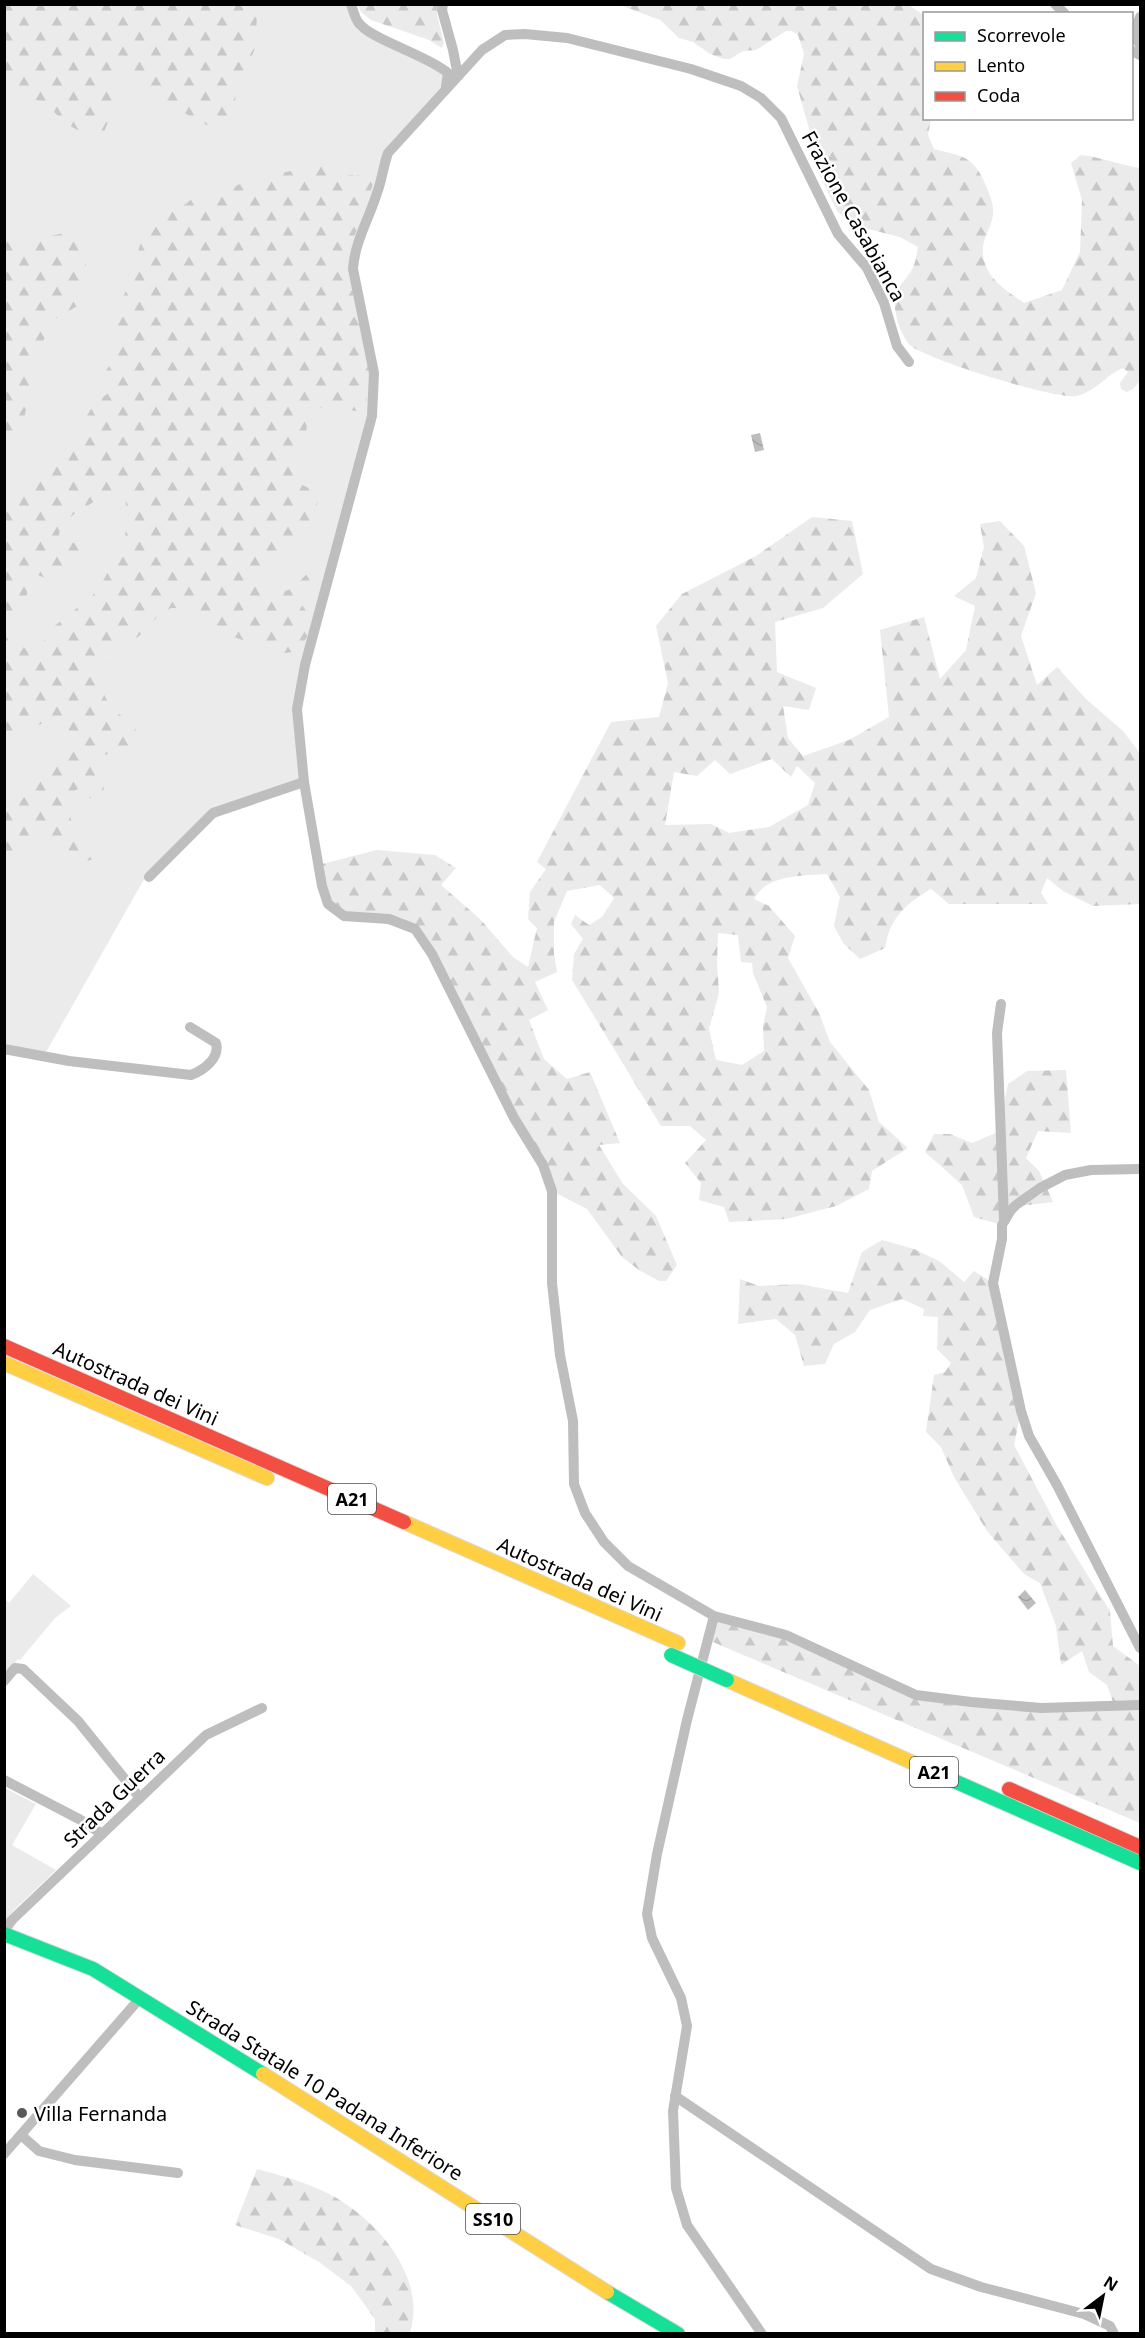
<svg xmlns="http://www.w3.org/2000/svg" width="1145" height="2338" font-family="'Noto Sans',sans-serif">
  <defs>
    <pattern id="forest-firs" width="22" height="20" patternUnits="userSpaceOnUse" patternTransform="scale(1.5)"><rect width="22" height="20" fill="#ebebeb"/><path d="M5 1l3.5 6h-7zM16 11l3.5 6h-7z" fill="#c8c8c8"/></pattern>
    <pattern id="water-waves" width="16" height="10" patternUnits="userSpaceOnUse" patternTransform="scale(1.5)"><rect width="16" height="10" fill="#bdbdbd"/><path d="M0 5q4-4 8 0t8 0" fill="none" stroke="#a1a1a1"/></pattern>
  </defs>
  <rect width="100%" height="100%" fill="#fff"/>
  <g fill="#ebebeb">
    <polygon points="4,5 351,5 358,22 448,73 446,87 388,153 355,252 374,373 372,416 297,709 304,782 213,813 143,881 45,1054 4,1046"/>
    <polygon points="33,1574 71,1606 55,1618 20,1660 18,1659 5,1674 5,1599 9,1603"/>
    <polygon points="5,1788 36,1804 12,1845 56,1870 13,1911 5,1923"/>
  </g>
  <g fill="url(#forest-firs)" fill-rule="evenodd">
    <path d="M907 4 924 15V118L931 119 928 135 934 149C965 157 974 156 987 188 990 196 994 205 993 215 991 229 981 240 983 255 986 279 1007 291 1024 303L1062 290 1080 252 1082 200 1071 163 1081 155C1101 157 1120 165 1140 168V381L1133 389 1127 392 1121 389 1120 383 1128 372 1123 368C1107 374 1094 393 1076 396 1056 400 929 360 911 346 905 341 897 323 896 314 890 286 906 285 914 265 916 260 917 253 918 247L900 237 852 225 837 211 812 159V139L797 86 804 54 798 35 792 31H786L756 50 743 51 730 59H724L710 54 693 42 679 38 660 20 620 5Z"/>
    <path d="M4 5 5 4 261 5 258 8 254 51 236 92 233 122 222 131C187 119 157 93 127 73L115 77 114 108 103 134 90 137 65 123 46 104 5 87Z"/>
    <polygon points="358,5 438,5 437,15 444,43 442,48 429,40 371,20 361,12"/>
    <path d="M370 163 376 174 363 216 349 248 347 264 369 370 366 406 363 411C348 412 331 403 317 409 302 414 309 431 305 441 299 453 290 461 295 476 298 486 308 486 315 492 317 496 318 497 318 501 317 508 301 538 296 543 284 554 259 563 266 585 288 598 292 588 307 574L314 573C316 588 305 592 302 605L311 618 310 631 303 644 292 652 285 653 230 636 209 627 192 614 179 608H171L159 615 139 636 126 644 97 671C99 684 105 700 114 710 120 716 128 718 134 723L137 737 130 750 103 755 96 768 100 774 104 789 96 799 89 798 78 789C70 793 68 797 69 804 69 836 85 829 99 849L98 856C88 862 69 870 61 856 57 850 57 843 52 837 33 840 28 855 5 852V808L34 792 40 780 51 773 59 761 63 747 59 728 54 723C34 721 22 736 5 742V505L21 484 67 450 95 402 112 391 110 385 106 379 105 372 113 361 118 337 114 316 126 291 140 245 159 215 164 210 186 204 196 195 231 188 252 179 320 165 340 173 356 176 362 173ZM119 487 125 490 127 524 124 541 101 585 92 596 52 628 45 640 33 647 26 648 10 643 6 636 7 628 8 622 26 599 30 579 35 574C39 575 44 578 48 579 58 580 89 556 95 547L90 542 69 543 61 541 59 535C60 530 61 524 64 521 68 518 115 488 119 487Z"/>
    <path d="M5 231C28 242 46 236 71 232L83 239C89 259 85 286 79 305L55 319 42 343 24 418 18 429 5 433Z"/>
    <path d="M812 517 852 521 863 574 823 608 775 622 777 672 816 688 809 710 783 706 788 738 803 756 849 740 889 717 880 630 924 617 940 679 966 650 975 606 954 596 976 578 984 547 980 524 1000 521 1024 546 1036 593 1021 636 1037 685 1057 667 1086 699 1123 731 1140 753V904L1093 906 1063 891 1047 878 1041 893 1048 904H949L931 889C906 904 890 917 885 948L860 959 843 943 834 926 840 897 827 874C802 876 767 874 754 899L769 906 795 936 788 958 819 1013 830 1042 869 1090 879 1122 908 1148 872 1171 869 1189 836 1206 786 1219 729 1222 724 1207 699 1200 701 1183 685 1163 706 1140 690 1126H661L572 980 574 954 583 939 571 924 575 915 589 925 602 917 614 898 600 885 567 891 554 922V954L557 972 535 982 548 1010 529 1020 544 1059 567 1079 590 1072 620 1143 599 1145 623 1184 656 1216 677 1265 666 1281H659L639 1270 622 1257 587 1209 552 1191 415 929 344 916 328 904 318 865 377 850 435 855 456 868 441 885 480 919 513 957 528 967 537 928 528 919 530 892 546 869 537 862 611 722 659 717 668 683 656 626 682 594 756 556ZM772 759 791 777 797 766 815 783 808 805 769 827 729 833 711 824 665 825 674 772 697 776 715 760 730 774ZM718 933 738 935 741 962 752 963 753 973 767 1007 763 1025 764 1051 742 1065 716 1060 709 1029 719 993 717 963Z"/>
    <polygon points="1066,1070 1071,1133 1038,1131 1026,1158 1039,1171 1053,1202 1011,1207 1002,1225 974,1217 962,1185 925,1152 934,1134 950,1134 972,1143 998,1132 1008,1084 1027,1071"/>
    <polygon points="882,1240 914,1249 939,1261 964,1282 974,1271 993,1283 1021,1411 1014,1445 1057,1526 1110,1611 1113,1646 1140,1666 1140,1823 708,1640 714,1616 786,1635 916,1695 1041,1708 1114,1705 1107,1685 1089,1672 1082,1651 1061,1665 1056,1626 1040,1583 1024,1574 987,1531 954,1477 941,1447 926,1432 934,1375 945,1372 951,1363 937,1349 938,1317 923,1316 924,1309 902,1299 870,1310 855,1332 834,1344 825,1364 804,1366 795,1335 776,1319 738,1324 740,1279 759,1286 799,1284 848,1293 862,1252"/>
    <path d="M257 2169C279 2175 302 2181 323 2191 373 2214 428 2275 410 2333H375V2319L351 2286 319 2262 279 2239 235 2225Z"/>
  </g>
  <g fill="url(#water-waves)">
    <polygon points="760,433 764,450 755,452 751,435"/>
    <polygon points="1025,1590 1036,1603 1028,1610 1018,1597"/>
  </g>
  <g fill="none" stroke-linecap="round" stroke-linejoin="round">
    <defs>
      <g id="fast">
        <polyline points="945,1777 1140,1863"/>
        <polyline points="4,1934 93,1969 263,2074"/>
        <polyline points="607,2292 678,2334"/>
      </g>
      <g id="slow">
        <polyline points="4,1363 267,1478"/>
        <polyline points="404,1522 678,1643"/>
        <polyline points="727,1680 945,1777"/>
        <polyline points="263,2074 607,2292"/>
      </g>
      <g id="jam">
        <polyline points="4,1346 404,1522"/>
        <polyline points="1009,1789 1140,1847"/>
      </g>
    </defs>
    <use href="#fast" stroke="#dbdbdb" stroke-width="16"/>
    <use href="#slow" stroke="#dbdbdb" stroke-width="16"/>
    <use href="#jam" stroke="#dbdbdb" stroke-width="16"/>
    <g stroke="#bebebe" stroke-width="10">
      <path d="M351 4C353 10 355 18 358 22 369 39 427 55 448 73L446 87"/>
      <polyline points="443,4 442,10 453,50 458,76"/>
      <polyline points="1055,4 1065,14"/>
      <path d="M1140 17C1135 28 1133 34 1140 45"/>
      <polyline points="1132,51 1140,55"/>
      <path d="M909 362 897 346 884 303 867 268 838 234 781 118 761 98 741 86 691 69 567 38 525 34 505 35 482 50 388 153C383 167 382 180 377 193 369 219 355 241 353 269L374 373 372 416 305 665 297 709 304 782 322 886 328 904 344 916 389 919 415 929 432 954 514 1118 543 1165 552 1191V1283L560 1355 573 1421 574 1484 585 1513 604 1542 628 1566 714 1616 786 1635 916 1695 971 1702 1041 1708 1140 1705"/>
      <polyline points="149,877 213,813 304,782"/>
      <polyline points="1001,1004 997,1033 1004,1219"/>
      <path d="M4 1049 69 1061 191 1075C204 1070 220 1058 216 1043L190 1027"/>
      <polyline points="1140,1169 1091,1170 1065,1175 1040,1188 1016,1205 1011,1210 1002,1225 1002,1239 993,1283 1021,1411 1029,1436 1057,1485 1140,1648"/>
      <polyline points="714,1616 687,1720 657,1854 647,1914 652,1938 681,1998 687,2026 673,2111 676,2188 687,2225 762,2334"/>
      <polyline points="4,1681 15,1668 23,1669 78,1721 140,1798"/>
      <polyline points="4,1780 79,1819 102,1834"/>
      <polyline points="4,1931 12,1920 206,1735 262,1708"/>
      <polyline points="675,2096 931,2269 981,2287 1084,2314 1110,2326 1114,2334"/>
      <polyline points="21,2135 39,2151 75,2160 178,2173"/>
      <polyline points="4,2154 141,1997"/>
    </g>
    <use href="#fast" stroke="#16e098" stroke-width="14"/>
    <use href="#slow" stroke="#ffcf43" stroke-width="14"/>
    <use href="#jam" stroke="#f24e42" stroke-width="14"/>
    <defs>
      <polyline id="fast-bridge" points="671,1655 727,1680"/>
    </defs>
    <use href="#fast-bridge" stroke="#dbdbdb" stroke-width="16" stroke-linecap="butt"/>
    <use href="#fast-bridge" stroke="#16e098" stroke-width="14"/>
  </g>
  <circle fill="#595959" stroke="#fff" stroke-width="2" cx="22" cy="2113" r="6"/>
  <g text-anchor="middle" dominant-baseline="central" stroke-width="5" stroke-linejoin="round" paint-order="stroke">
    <g fill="#fff" stroke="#4c4c4c" stroke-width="1.5">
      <rect x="328" y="1484" width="48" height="30" rx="4.5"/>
      <rect x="910" y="1757" width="48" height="30" rx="4.5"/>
      <rect x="466" y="2204" width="54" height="30" rx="4.5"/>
    </g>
    <g font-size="18" font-weight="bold" fill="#000">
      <text x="352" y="1499">A21</text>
      <text x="934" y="1772">A21</text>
      <text x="493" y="2219">SS10</text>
    </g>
    <g font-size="20" fill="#000" stroke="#fff">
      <text transform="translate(854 216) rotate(61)">Frazione Casabianca</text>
      <text transform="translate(136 1383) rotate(24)">Autostrada dei Vini</text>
      <text transform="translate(580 1579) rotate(24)">Autostrada dei Vini</text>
      <text transform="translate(114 1798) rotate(-44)">Strada Guerra</text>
      <text transform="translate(325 2090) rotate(32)">Strada Statale 10 Padana Inferiore</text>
    </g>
    <g font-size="20" fill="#000" stroke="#fff" text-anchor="start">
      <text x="34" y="2113">Villa Fernanda</text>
    </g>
  </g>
  <rect width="1145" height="2338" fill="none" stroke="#000000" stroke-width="12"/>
  <rect x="923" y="12" width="210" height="108" fill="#ffffff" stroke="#999999" stroke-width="1.5"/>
  <rect x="935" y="32" width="30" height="9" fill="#16e098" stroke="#999999" stroke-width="1.5"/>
  <text x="977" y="42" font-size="18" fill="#000000">Scorrevole</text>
  <rect x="935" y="62" width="30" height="9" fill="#ffcf43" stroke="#999999" stroke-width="1.5"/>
  <text x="977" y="72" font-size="18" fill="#000000">Lento</text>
  <rect x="935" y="92" width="30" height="9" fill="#f24e42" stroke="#999999" stroke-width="1.5"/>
  <text x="977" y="102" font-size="18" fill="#000000">Coda</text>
  <g transform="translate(1103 2296) rotate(32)" stroke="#ffffff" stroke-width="4.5" paint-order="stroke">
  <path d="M0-4.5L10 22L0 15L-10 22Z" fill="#000000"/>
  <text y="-9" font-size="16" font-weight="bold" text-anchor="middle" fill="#000000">N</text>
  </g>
</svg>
